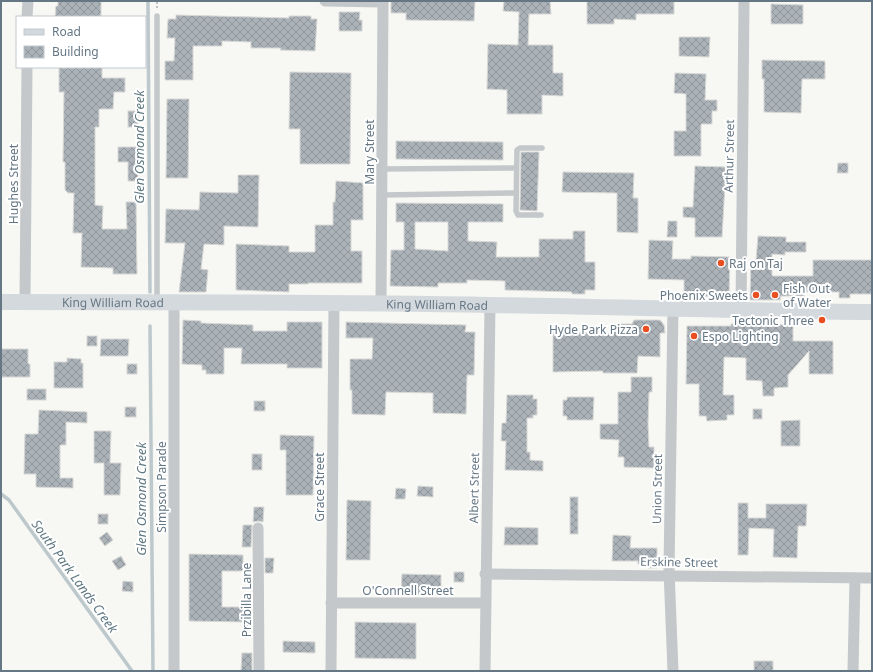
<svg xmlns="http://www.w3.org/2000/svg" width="873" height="672" font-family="'Noto Sans',sans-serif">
  <defs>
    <pattern id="building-cross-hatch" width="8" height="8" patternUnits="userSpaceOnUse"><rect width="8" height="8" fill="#abb3b9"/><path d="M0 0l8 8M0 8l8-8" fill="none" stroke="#8f969c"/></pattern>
  </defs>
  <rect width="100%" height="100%" fill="#f7f7f3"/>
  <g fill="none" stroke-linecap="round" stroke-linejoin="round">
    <g stroke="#bcc8cc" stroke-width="3.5">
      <polyline points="148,1 150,292"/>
      <polyline points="150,326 153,671"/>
      <polyline points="1,494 9,500 132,671"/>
    </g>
  </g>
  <g fill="url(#building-cross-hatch)" stroke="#d8d8d6" fill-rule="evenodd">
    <polygon points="58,1 101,1 101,17 55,17 56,6 58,6"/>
    <polygon points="391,1 475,1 474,21 406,20 406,13 391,13"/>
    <polygon points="504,1 550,1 551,14 529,14 528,45 553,45 553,73 563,73 563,96 542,95 542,114 507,114 507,90 487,89 488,44 518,45 519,12 503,11"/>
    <polygon points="587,1 674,1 674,14 636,14 636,20 614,19 614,24 587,24"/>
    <polygon points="771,4 803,5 803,24 771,24"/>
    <polygon points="339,12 360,12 359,20 362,20 362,31 339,31"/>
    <polygon points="176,15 289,18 289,16 311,16 311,19 317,19 315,51 280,50 281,48 251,48 251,42 222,41 222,46 193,46 193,80 165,80 165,61 174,61 175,38 167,38 168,19 176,19"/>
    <polygon points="679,37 710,37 709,57 679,56"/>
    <polygon points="762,60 825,61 825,79 802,79 801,113 764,112 764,79 762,79"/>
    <polygon points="59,67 102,67 102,78 125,78 125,92 114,92 113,109 99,109 99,127 95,127 95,205 103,206 102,229 127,229 126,202 136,202 137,274 113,274 113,268 81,267 82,233 73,233 74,193 68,193 65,190 65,162 63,162 64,92 59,92"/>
    <polygon points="290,72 351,73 350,164 300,164 300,129 289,129"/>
    <polygon points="675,73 706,74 705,100 717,100 717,111 712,111 712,124 701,124 701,156 674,156 674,131 686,131 686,94 674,93"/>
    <polygon points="167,99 189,99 188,178 166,178"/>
    <rect x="128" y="111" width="10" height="16"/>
    <polygon points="396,141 503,142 503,160 396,159"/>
    <polygon points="118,147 138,147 138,181 128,181 128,162 118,162"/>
    <polygon points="521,152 539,152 537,211 520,210"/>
    <polygon points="838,163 848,163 848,173 837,173"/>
    <polygon points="695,166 726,167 722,237 695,237 695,218 683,217 683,207 693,207"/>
    <polygon points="563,172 634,173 633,198 638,198 638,233 617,232 617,193 562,192"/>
    <polygon points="238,175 259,175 258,227 224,226 224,245 204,244 201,269 208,270 206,292 179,292 185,243 165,243 166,209 199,210 200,192 238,193"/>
    <polygon points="336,181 363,183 363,220 351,220 351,251 362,251 362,283 308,283 308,284 289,284 289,292 236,290 236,244 289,246 289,252 315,252 315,225 333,225 333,202 335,202"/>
    <path d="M396 203 503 204V222H468V241L497 242 496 257H539V239H573V231H585V262H595V290H585V294H572V292L505 290V281L467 280V283H438V287L390 286 391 250H404V222H396ZM415 222H448V251L415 249Z"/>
    <polygon points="668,221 677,221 677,237 667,237"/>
    <polygon points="758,236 786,237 786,242 806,242 806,252 785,252 785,255 772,254 772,276 813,276 813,260 872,260 872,294 850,294 850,298 839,298 839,292 804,292 804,296 781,296 780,300 750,300 751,260 756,260"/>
    <polygon points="649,240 673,241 672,259 691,259 691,256 730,257 729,297 684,296 684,280 648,279"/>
    <polygon points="183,320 201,321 201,323 253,325 253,331 287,331 287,322 322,322 322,368 287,368 287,364 241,364 242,348 224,348 224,374 206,374 206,370 202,370 202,365 182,364"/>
    <polygon points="634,320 660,320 664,325 665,333 660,333 660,357 638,356 637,373 603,373 603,371 553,372 553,332 613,334 613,324 632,324"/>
    <polygon points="346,322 466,325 465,332 475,332 474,375 467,375 466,414 433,413 433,393 386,392 385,415 352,414 352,390 350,390 350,359 372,359 373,338 346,338"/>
    <polygon points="731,324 793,325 793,341 833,341 833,374 809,374 809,351 788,375 788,387 774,388 774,396 763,396 762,381 746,380 746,358 724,357 723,395 734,395 734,415 727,415 727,420 707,421 706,416 699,416 699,384 686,384 687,326 731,326"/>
    <rect x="87" y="336" width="10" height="10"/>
    <polygon points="101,339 129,339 128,356 100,356"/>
    <polygon points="1,349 28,349 28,364 30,364 30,377 1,377"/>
    <polygon points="67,358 81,359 81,363 83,363 83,388 54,388 54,362 67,362"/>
    <rect x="127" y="364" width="10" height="10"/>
    <polygon points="631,377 652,377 652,392 649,392 648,424 649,447 654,447 654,468 624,467 624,457 618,457 619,440 600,439 600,424 618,424 618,392 631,392"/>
    <rect x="27" y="389" width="19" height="11"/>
    <polygon points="507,395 533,395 533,399 537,399 537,415 533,415 533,418 527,418 527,452 530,452 530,460 543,461 543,471 505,470 506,441 501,441 502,423 506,423"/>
    <polygon points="567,397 594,397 593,420 567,420 567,416 563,416 563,400 567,400"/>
    <rect x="254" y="401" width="11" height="10"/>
    <rect x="125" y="407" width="11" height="10"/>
    <rect x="753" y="409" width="9" height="10"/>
    <polygon points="39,410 87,412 87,423 66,422 66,445 60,445 60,478 73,478 73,488 36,487 36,474 24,474 25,434 38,434"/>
    <polygon points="800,420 800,446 781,446 781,421"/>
    <polygon points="94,431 111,431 110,463 121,463 120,495 104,495 104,463 94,463"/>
    <polygon points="280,435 314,436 313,495 286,495 286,450 280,450"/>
    <rect x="252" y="454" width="10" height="16"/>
    <polygon points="418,486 433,487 433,497 417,496"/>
    <polygon points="396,488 406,489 405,499 395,499"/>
    <rect x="570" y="497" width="8" height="37"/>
    <polygon points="347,500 371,501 370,560 346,560"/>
    <polygon points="738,503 748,503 748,518 766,518 766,504 807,504 806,526 798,526 797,558 773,557 774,529 749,528 748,555 738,555"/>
    <polygon points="254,507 264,507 263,522 258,521 253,522"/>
    <rect x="98" y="514" width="10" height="10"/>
    <polygon points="243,525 252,525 251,547 242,547"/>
    <polygon points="505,527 538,528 538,545 504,545"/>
    <polygon points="107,532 113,540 105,546 99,538"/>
    <polygon points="613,535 631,536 630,548 657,548 657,568 648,568 648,565 638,564 638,561 612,561"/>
    <polygon points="189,554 243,555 243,571 222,571 222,607 243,607 243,601 252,601 252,627 243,627 243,622 189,621"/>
    <polygon points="121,556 126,565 118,570 112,561"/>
    <polygon points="265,558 274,558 273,573 265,573"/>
    <rect x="454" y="572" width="10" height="10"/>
    <polygon points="402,574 441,575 441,595 401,594"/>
    <polygon points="123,581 133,582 133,592 122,591"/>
    <polygon points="355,622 416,623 416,659 355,658"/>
    <polygon points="283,641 315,642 315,653 283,652"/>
    <polygon points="242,653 252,653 252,671 241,671"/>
    <rect x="754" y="661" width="19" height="10"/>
  </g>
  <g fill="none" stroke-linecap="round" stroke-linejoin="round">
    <polyline stroke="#bec0c2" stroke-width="2" stroke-dasharray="2 2" stroke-linecap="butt" points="157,8 157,1"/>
    <g stroke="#c4c8cb" stroke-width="5.5">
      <polyline points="157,16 157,301"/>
      <polyline points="382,169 516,168"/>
      <polyline points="382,195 516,193"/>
      <polyline points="541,215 518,215 516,211 517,150 520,148 542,148"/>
    </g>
    <g stroke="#c4c8cb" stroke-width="11">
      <polyline points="325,1 383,2"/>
      <polyline points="27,17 28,1"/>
      <polyline points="25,302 27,67"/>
      <polyline points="381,303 383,1"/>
      <polyline points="673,308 669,570 673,671"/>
      <polyline points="741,311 744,1"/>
      <polyline points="258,528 259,671"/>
      <polyline points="485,574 872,578"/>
      <polyline points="331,603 485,603"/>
      <polyline points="174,671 174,302"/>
      <polyline points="331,671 334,303"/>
      <polyline points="485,671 490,305"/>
      <polyline points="853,671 855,578"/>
    </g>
    <path stroke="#d4d9dd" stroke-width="16" id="s1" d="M1 302C164 302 328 302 491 305 618 307 745 311 872 312"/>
  </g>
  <g fill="#e94e21" stroke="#fff" stroke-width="1.5">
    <circle cx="721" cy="263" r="4"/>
    <circle cx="756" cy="295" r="4"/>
    <circle cx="775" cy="295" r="4"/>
    <circle cx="822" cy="320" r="4"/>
    <circle cx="646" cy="329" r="4"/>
    <circle cx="694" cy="336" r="4"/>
  </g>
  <g text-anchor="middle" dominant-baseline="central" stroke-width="4" stroke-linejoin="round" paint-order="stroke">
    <g font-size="12" fill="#657785" stroke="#fff">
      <text transform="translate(369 152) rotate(-90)">Mary Street</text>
      <text transform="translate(729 156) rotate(-89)">Arthur Street</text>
      <text transform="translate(13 184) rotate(-90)">Hughes Street</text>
      <text stroke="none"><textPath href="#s1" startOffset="112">King William Road</textPath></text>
      <text stroke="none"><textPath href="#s1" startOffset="436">King William Road</textPath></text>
      <text transform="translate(161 487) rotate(-90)">Simpson Parade</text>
      <text transform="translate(319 487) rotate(-90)">Grace Street</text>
      <text transform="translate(474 488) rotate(-89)">Albert Street</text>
      <text transform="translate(657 489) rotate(-89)">Union Street</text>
      <text transform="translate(679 562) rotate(1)">Erskine Street</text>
      <text x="408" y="590">O'Connell Street</text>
      <text transform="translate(246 600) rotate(-90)">Przibilla Lane</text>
    </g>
    <g font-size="12" fill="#657785" stroke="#fff" text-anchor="start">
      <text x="729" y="263">Raj on Taj</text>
      <text x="783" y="288">Fish Out<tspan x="783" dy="14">of Water</tspan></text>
      <text x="748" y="295" text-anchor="end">Phoenix Sweets</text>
      <text x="814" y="320" text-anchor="end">Tectonic Three</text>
      <text x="638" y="329" text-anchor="end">Hyde Park Pizza</text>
      <text x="702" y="336">Espo Lighting</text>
    </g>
    <g font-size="13" font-style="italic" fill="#607982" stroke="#fff">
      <text transform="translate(139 147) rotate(-90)">Glen Osmond Creek</text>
      <text transform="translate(141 499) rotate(-90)">Glen Osmond Creek</text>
      <text transform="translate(75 576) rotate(54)">South Park Lands Creek</text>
    </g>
  </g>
  <rect width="873" height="672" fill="none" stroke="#657785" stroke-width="4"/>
  <rect x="16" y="16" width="130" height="52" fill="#ffffff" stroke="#c1c9ce"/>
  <rect x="24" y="29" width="20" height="6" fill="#d4d9dd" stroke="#c1c9ce"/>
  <text x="52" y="36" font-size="12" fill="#657785">Road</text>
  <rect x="24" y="46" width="20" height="12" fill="url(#building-cross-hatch)" stroke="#c1c9ce"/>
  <text x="52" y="56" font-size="12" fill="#657785">Building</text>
</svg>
